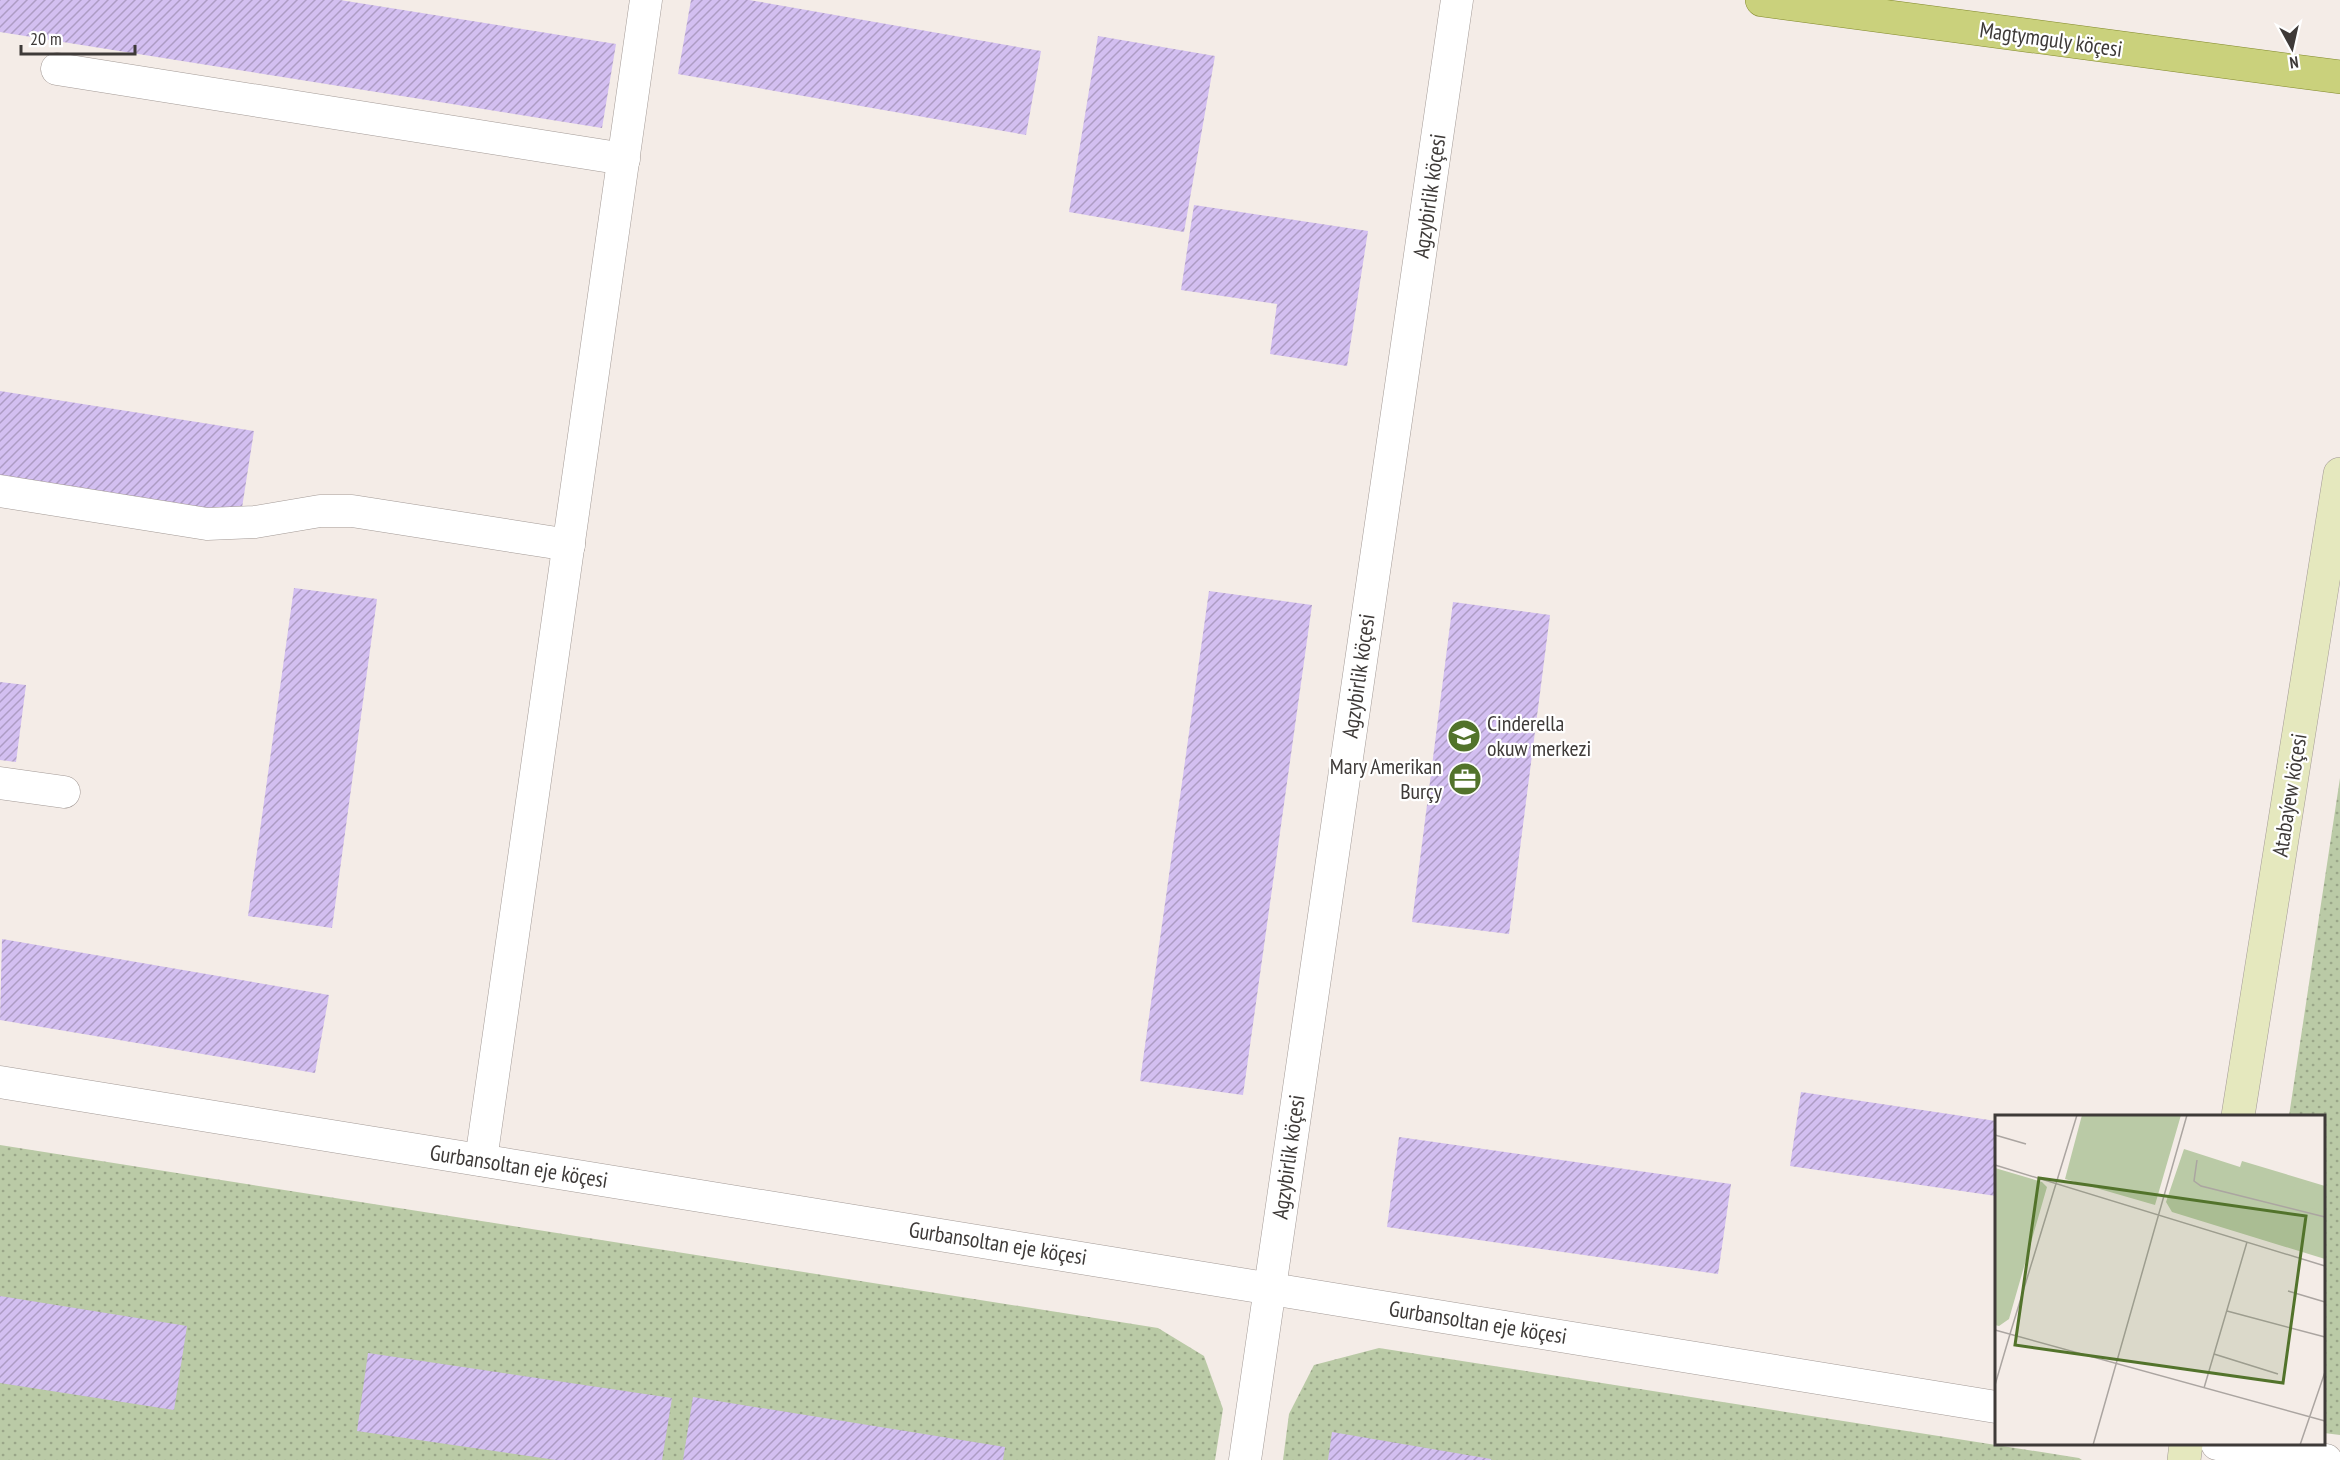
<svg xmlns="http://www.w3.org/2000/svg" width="2340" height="1460" font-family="'PT Sans Narrow',sans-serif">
  <defs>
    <pattern id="grass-dots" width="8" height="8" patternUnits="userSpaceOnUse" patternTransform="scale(1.5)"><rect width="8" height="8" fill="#bacaa6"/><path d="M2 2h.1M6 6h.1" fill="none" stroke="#99a588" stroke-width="1.8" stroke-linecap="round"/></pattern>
    <pattern id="building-hatch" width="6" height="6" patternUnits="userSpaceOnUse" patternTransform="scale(1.5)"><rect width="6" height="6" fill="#d3bff1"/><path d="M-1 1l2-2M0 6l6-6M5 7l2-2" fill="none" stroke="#ad9cc4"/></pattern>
  </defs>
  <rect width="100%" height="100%" fill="#f4ece7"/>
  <g fill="url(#grass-dots)">
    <polygon points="2340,778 2340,1435 2324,1433 2324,1116 2289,1116"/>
    <polygon points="0,1145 1158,1328 1204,1356 1223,1409 1215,1460 0,1460"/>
    <polygon points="1379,1348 2079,1458 2082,1460 1283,1460 1289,1414 1314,1365"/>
  </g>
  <g fill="url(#building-hatch)">
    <polygon points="0,0 340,0 616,44 602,128 0,32"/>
    <polygon points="691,0 749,0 1041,51 1026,135 678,74"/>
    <polygon points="1098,36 1215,56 1184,232 1069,212"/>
    <polygon points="1194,205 1368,231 1347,366 1270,354 1277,304 1181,290"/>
    <polygon points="0,391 254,431 241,514 0,475"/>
    <polygon points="294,588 377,599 332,928 248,916"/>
    <polygon points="1209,591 1312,605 1243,1095 1140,1081"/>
    <polygon points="1453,602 1550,615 1509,934 1412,922"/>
    <polygon points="0,682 26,685 16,762 0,760"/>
    <polygon points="2,939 329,995 315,1073 0,1020"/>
    <polygon points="1801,1092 1996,1121 1996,1196 1790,1166"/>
    <polygon points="1399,1137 1731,1184 1718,1274 1387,1227"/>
    <polygon points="0,1296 187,1326 174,1410 0,1383"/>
    <polygon points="368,1353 672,1398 662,1460 556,1460 357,1431"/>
    <polygon points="693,1397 1005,1447 1003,1460 683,1460"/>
    <polygon points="1332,1432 1491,1459 1491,1460 1328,1460"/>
  </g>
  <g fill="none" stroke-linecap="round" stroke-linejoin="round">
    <defs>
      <g id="minor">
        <polyline points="57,69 624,159"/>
        <polyline points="0,491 207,524 255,522 320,511 352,511 569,545"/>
        <polyline points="0,783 64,792"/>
        <polyline points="0,1082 1996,1407"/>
        <polyline points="481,1160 646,0"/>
        <polyline points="2217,1444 2326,1460"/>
        <polyline points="1245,1460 1457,0"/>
      </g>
      <g id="secondary">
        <polyline points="2238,1116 2340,474"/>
        <polyline points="2184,1460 2186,1444"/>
      </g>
      <polyline id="primary" points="1762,0 2340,77"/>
    </defs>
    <use href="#minor" stroke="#a39a96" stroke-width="33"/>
    <use href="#secondary" stroke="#a39a96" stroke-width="34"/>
    <use href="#primary" stroke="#82892c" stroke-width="34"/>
    <use href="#minor" stroke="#fff" stroke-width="32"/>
    <use href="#secondary" stroke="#e5e8be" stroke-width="33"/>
    <use href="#primary" stroke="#cad17c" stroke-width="33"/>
  </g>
  <defs>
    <symbol id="school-disc" viewBox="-11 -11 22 22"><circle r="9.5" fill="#52732b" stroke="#fff"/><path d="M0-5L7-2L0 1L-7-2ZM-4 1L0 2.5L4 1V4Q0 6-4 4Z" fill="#fff"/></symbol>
    <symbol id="office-disc" viewBox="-11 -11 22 22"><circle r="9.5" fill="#52732b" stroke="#fff"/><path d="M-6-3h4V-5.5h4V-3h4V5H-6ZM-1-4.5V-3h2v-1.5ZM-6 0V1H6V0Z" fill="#fff"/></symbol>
  </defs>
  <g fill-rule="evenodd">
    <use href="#school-disc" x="1445" y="717" width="38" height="38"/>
    <use href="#office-disc" x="1446" y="760" width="38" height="38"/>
  </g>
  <g text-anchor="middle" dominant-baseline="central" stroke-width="4.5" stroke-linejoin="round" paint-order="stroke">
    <g font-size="22" fill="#3e3a38" stroke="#fff">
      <text transform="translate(2051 39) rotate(8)">Magtymguly köçesi</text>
      <text transform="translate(1429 196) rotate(-82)">Agzybirlik köçesi</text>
      <text transform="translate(1358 676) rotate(-82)">Agzybirlik köçesi</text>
      <text transform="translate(2289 795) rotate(-81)">Atabaýew köçesi</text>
      <text transform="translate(1288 1157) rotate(-82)">Agzybirlik köçesi</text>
      <text transform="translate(519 1166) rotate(9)">Gurbansoltan eje köçesi</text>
      <text transform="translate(998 1243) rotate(9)">Gurbansoltan eje köçesi</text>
      <text transform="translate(1478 1322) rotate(9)">Gurbansoltan eje köçesi</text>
    </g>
    <g font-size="22" fill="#3e3a38" stroke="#fff" text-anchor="start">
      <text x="1487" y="723">Cinderella<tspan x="1487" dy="25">okuw merkezi</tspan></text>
      <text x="1442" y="766" text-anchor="end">Mary Amerikan<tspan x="1442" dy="25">Burçy</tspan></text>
    </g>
  </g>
  <g transform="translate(1995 1115)">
    <rect width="330" height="330" fill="#f4ece7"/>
    <path d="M87 0H186L160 90 70 64ZM189 34 245 52 247 46 330 71V144L177 97 171 87ZM0 53 47 67 52 72 14 204 4 211 0 210Z" fill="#bacaa6"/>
    <path d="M301 66 329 75 323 95 294 87Z" fill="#bacaa6"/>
    <path fill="none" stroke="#aba5a1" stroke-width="1.5" d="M0 20 31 29M202 45 199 66 206 71 330 102M0 50 330 151M293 176 330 187M232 196 330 222M0 215 330 306M15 219 82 0M219 239 283 259M0 270 15 219M209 273 252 127M98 330 192 0M305 330 330 257"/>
    <path fill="#52732b" fill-opacity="0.15" stroke="#52732b" stroke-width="3" d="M44 63 311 101 288 268 20 230Z"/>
    <rect width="330" height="330" fill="none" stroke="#3e3a38" stroke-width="3"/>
  </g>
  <g transform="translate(2292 48) rotate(172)" stroke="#ffffff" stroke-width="4.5" paint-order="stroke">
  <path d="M0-4.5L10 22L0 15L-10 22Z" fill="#3e3a38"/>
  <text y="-9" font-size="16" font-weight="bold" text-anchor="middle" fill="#3e3a38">N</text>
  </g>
  <path d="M21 45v9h114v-9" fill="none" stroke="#3e3a38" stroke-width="3"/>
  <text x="30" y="45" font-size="18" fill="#3e3a38" stroke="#ffffff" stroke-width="4.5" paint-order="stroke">20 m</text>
</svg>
